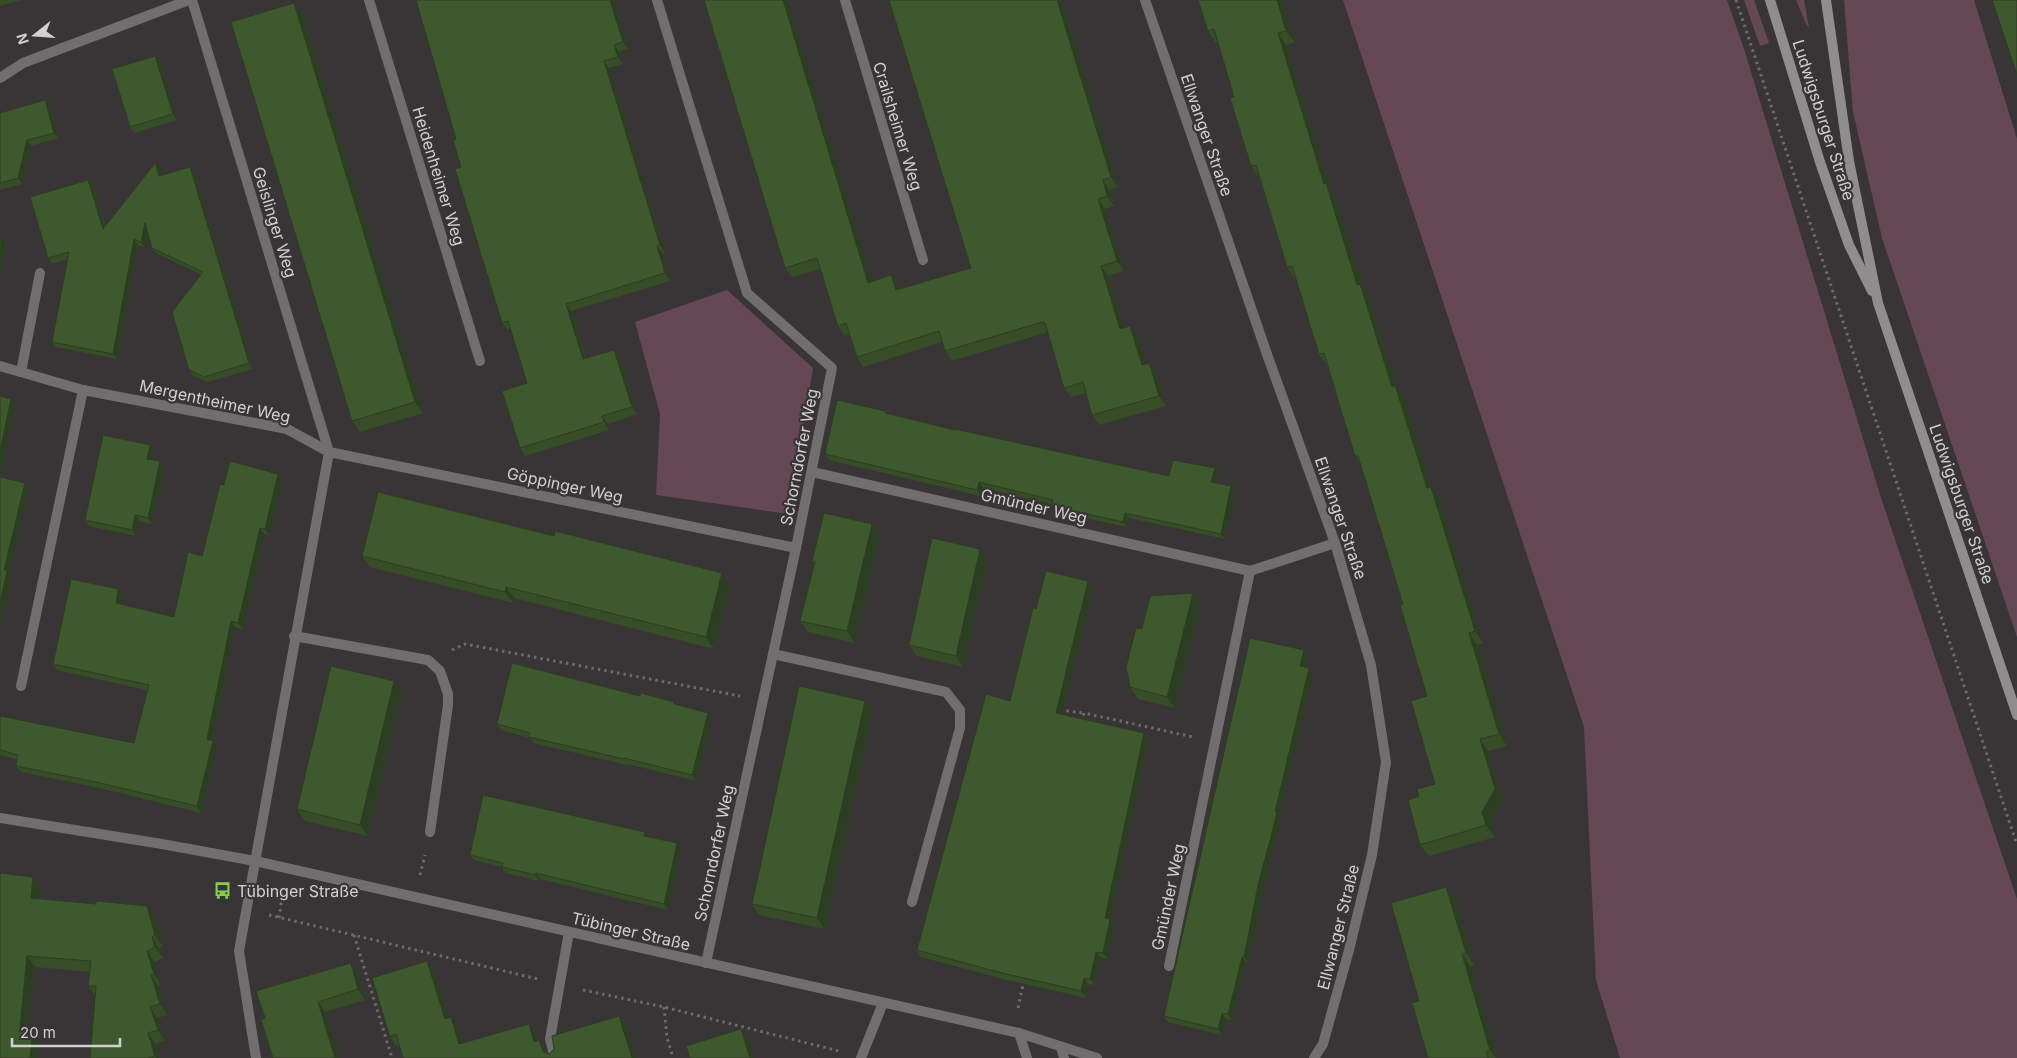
<svg xmlns="http://www.w3.org/2000/svg" width="2017" height="1058" font-family="Inter,sans-serif">
  <rect width="100%" height="100%" fill="#393536"/>
  <g fill="#664854">
    <polygon points="1343,0 1727,0 1744,49 1882,501 2017,899 2017,1058 1620,1058 1596,980 1584,727"/>
    <polygon points="1744,0 1754,0 1769,43 1760,46"/>
    <polygon points="1796,0 1804,0 1809,28 1806,24"/>
    <polygon points="1844,0 1974,0 2017,139 2017,637 1882,238 1853,112"/>
    <polygon points="727,290 813,368 789,514 656,495 660,414 635,322"/>
  </g>
  <g fill="none" stroke-linecap="round" stroke-linejoin="round">
    <g stroke="#6f6b6c" stroke-width="3" stroke-dasharray="2.5 4" stroke-linecap="butt">
      <polyline points="1736,0 2017,845"/>
      <polyline points="452,650 465,644 740,696"/>
      <polyline points="1060,710 1084,713"/>
      <polyline points="1082,722 1084,713 1193,737"/>
      <polyline points="420,875 425,855"/>
      <polyline points="269,915 538,979"/>
      <polyline points="279,918 283,891"/>
      <polyline points="354,935 392,1058"/>
      <polyline points="583,990 664,1007 839,1051"/>
      <polyline points="664,1007 667,1038 673,1058"/>
      <polyline points="1018,1008 1024,980"/>
    </g>
    <g stroke="#706e6f" stroke-width="10">
      <polyline points="21,372 40,273"/>
      <polyline points="812,472 1250,571"/>
      <polyline points="294,636 428,660 440,671 448,694 448,705 430,832"/>
      <polyline points="773,654 946,692 960,710 960,728 912,902"/>
      <polyline points="1061,1047 1064,1058"/>
    </g>
    <g stroke="#706e6f" stroke-width="10">
      <polyline points="192,0 329,452 796,548"/>
      <polyline points="369,0 480,361"/>
      <polyline points="657,0 747,293 832,368 796,548 706,963"/>
      <polyline points="845,0 923,260"/>
      <polyline points="1145,0 1268,357 1335,543 1371,665 1386,762 1372,855 1349,950 1323,1044 1314,1058"/>
      <polyline points="0,78 23,63 189,0"/>
      <polyline points="0,366 83,390 287,429 329,452 239,951 256,1058"/>
      <polyline points="21,686 83,390"/>
      <polyline points="0,818 162,844 255,861 1019,1033 1097,1058"/>
      <polyline points="1169,966 1250,571 1335,543"/>
      <polyline points="1019,1033 1027,1058"/>
      <polyline points="555,1058 550,1039 569,932"/>
      <polyline points="861,1058 883,1003"/>
    </g>
    <g stroke="#908d8e" stroke-width="10">
      <polyline points="1770,0 1820,162 1849,245 1872,291"/>
      <polyline points="1826,0 1849,161 1878,303 2017,715"/>
    </g>
  </g>
  <g fill="#364d28">
    <polygon points="0,0 21,0 0,6"/>
    <polygon points="613,0 628,49 619,52 623,64 609,68 665,253 662,253 670,281 571,311 586,358 614,350 619,357 637,414 608,424 609,430 525,456 520,448 527,383 510,329 508,330 502,323 461,167 456,139"/>
    <polygon points="704,0 872,282 891,275 898,285 900,289 971,268 889,0 1061,0 1118,187 1109,190 1114,206 1105,209 1124,271 1108,276 1124,328 1137,336 1145,364 1149,363 1156,373 1166,406 1099,425 1092,415 1086,393 1071,397 1064,388 1048,332 952,361 945,351 942,342 863,367 857,357 849,334 845,336 838,326 820,269 792,277 785,268"/>
    <polygon points="1198,0 1281,0 1282,1 1295,42 1286,45 1330,189 1334,195 1363,288 1368,296 1396,386 1404,397 1431,488 1439,499 1483,643 1477,645 1507,746 1488,751 1503,801 1491,824 1495,837 1429,856 1420,845 1419,796 1435,784 1427,696 1403,604 1360,463 1355,456 1327,366 1319,354 1296,279 1295,279 1287,267 1259,178 1251,166 1234,97 1218,42 1216,43 1208,31"/>
    <polygon points="294,3 302,14 423,413 360,432 352,421"/>
    <polygon points="155,56 159,61 177,120 134,133 130,127"/>
    <polygon points="49,106 58,138 31,146 22,184 0,190 0,113"/>
    <polygon points="190,167 194,172 253,369 208,382 193,376 189,370 200,274 156,253 152,248 148,234 145,248 138,245 117,359 56,347 52,342 68,259 52,264 48,258 88,180 92,185 105,227 161,168 160,172 161,175"/>
    <polygon points="887,414 955,430 1169,476 1215,468 1219,474 1217,483 1235,492 1225,539 1129,518 1127,527 1056,512 1052,506 1052,504 983,488 981,496 829,460 825,454"/>
    <polygon points="150,445 154,450 152,460 165,467 152,524 139,521 136,536 89,526 85,520"/>
    <polygon points="283,480 269,535 264,534 243,629 235,627 212,741 217,747 201,813 100,788 21,772 16,766 18,760 0,755 0,716 134,743 147,690 57,670 53,664 118,589 123,595 121,604 174,617 202,556 224,485"/>
    <polygon points="872,524 880,535 855,643 808,632 800,621 814,564 812,561"/>
    <polygon points="980,549 988,560 963,667 917,656 909,645"/>
    <polygon points="362,556 730,585 714,649 514,598 513,603 370,567"/>
    <polygon points="1088,581 1093,588 1062,715 1148,740 1110,920 1115,926 1108,959 1101,958 1095,985 1088,984 1086,998 1003,979 921,957 917,950 1010,701 1036,609"/>
    <polygon points="1201,604 1175,708 1138,699 1130,687 1142,629"/>
    <polygon points="1304,650 1308,655 1305,667 1309,668 1313,674 1279,816 1281,818 1277,835 1263,891 1249,963 1246,962 1232,1020 1226,1019 1222,1035 1168,1022 1164,1016"/>
    <polygon points="402,692 368,836 305,821 297,809"/>
    <polygon points="677,705 712,719 696,781 628,764 628,765 533,743 530,738 501,730 497,724"/>
    <polygon points="873,712 825,929 759,915 752,904"/>
    <polygon points="648,837 681,849 668,910 540,879 539,881 506,873 502,867 474,860 470,855"/>
    <polygon points="41,887 40,899 96,904 147,906 154,917 163,946 159,948 163,958 154,962 161,985 158,986 167,1015 157,1018 165,1041 155,1044 160,1058 90,1058 95,995 88,986 90,972 35,967 28,1029 40,1040 0,1058"/>
    <polygon points="1446,887 1454,898 1474,965 1470,966 1497,1058 1428,1058 1419,1001"/>
    <polygon points="434,972 448,1018 458,1028 463,1043 536,1035 538,1041 546,1051 547,1054 549,1054 619,1016 626,1026 636,1058 403,1058 400,1046 397,1047 390,1037"/>
    <polygon points="358,973 365,1000 325,1012 265,1018"/>
  </g>
  <g fill="#2c3e21">
    <polygon points="610,0 613,0 628,49 623,42"/>
    <polygon points="783,0 787,0 875,293 868,283"/>
    <polygon points="1057,0 1061,0 1118,187 1111,177"/>
    <polygon points="1277,0 1281,0 1282,1 1295,42 1286,31"/>
    <polygon points="294,3 302,14 423,413 415,402"/>
    <polygon points="1278,33 1286,45 1330,189 1334,195 1363,288 1368,296 1396,386 1404,397 1431,488 1439,499 1483,643 1475,631 1427,488 1392,387 1324,184"/>
    <polygon points="614,45 619,52 623,64 618,57"/>
    <polygon points="155,56 159,61 177,120 173,114"/>
    <polygon points="604,61 609,68 665,253 660,245"/>
    <polygon points="45,100 49,106 58,138 54,133"/>
    <polygon points="27,140 31,146 22,184 18,178"/>
    <polygon points="156,162 161,168 160,172 163,182 159,176 156,166"/>
    <polygon points="190,167 194,172 253,369 249,363"/>
    <polygon points="88,180 92,185 107,235 103,229"/>
    <polygon points="1103,180 1109,190 1114,206 1107,196"/>
    <polygon points="1098,199 1105,209 1124,271 1117,261"/>
    <polygon points="145,223 149,229 145,248 141,242"/>
    <polygon points="1,237 5,242 5,255 0,278 0,255"/>
    <polygon points="134,239 138,245 117,359 113,354"/>
    <polygon points="657,246 662,253 670,281 665,273"/>
    <polygon points="1101,266 1108,276 1127,339 1120,329"/>
    <polygon points="891,275 898,285 903,300 896,290"/>
    <polygon points="566,304 571,311 588,367 583,359"/>
    <polygon points="1130,326 1137,336 1149,375 1142,365"/>
    <polygon points="614,350 619,357 637,414 632,407"/>
    <polygon points="1149,363 1156,373 1166,406 1159,396"/>
    <polygon points="11,399 15,405 0,477 0,451"/>
    <polygon points="602,416 608,424 609,430 604,422"/>
    <polygon points="150,445 154,450 151,464 147,459"/>
    <polygon points="160,461 165,467 152,524 148,518"/>
    <polygon points="1215,468 1219,474 1215,488 1211,482"/>
    <polygon points="278,474 283,480 269,535 265,529"/>
    <polygon points="979,482 983,488 981,496 977,490"/>
    <polygon points="25,483 29,489 9,573 12,577 0,626 0,602 4,570"/>
    <polygon points="1231,486 1235,492 1225,539 1221,534"/>
    <polygon points="1125,513 1129,518 1127,527 1123,522"/>
    <polygon points="135,515 139,521 136,536 132,530"/>
    <polygon points="872,524 880,535 855,643 847,631"/>
    <polygon points="260,528 264,534 243,629 238,623"/>
    <polygon points="980,549 988,560 963,667 956,656"/>
    <polygon points="722,573 730,585 714,649 706,637"/>
    <polygon points="1088,581 1093,588 1061,720 1056,713"/>
    <polygon points="506,587 514,598 513,603 505,592"/>
    <polygon points="118,589 123,595 120,609 116,603"/>
    <polygon points="1193,593 1201,604 1175,708 1167,697"/>
    <polygon points="231,621 235,627 211,745 207,739"/>
    <polygon points="1469,633 1477,645 1507,746 1499,734"/>
    <polygon points="1304,650 1308,655 1304,672 1300,666"/>
    <polygon points="1309,668 1313,674 1279,816 1281,818 1277,835 1263,891 1249,963 1244,957 1258,885 1275,812"/>
    <polygon points="394,681 402,692 368,836 360,825"/>
    <polygon points="865,701 873,712 825,929 817,918"/>
    <polygon points="708,713 712,719 696,781 692,775"/>
    <polygon points="1144,733 1148,740 1110,920 1115,926 1108,959 1103,953 1105,918"/>
    <polygon points="1480,739 1488,751 1503,801 1491,824 1495,837 1486,825 1482,812"/>
    <polygon points="213,741 217,747 201,813 197,806"/>
    <polygon points="677,843 681,849 668,910 664,904"/>
    <polygon points="536,873 540,879 539,881 535,875"/>
    <polygon points="33,877 41,887 39,909 31,898"/>
    <polygon points="1446,887 1454,898 1474,965 1466,953"/>
    <polygon points="147,906 154,917 163,946 155,935"/>
    <polygon points="152,937 159,948 163,958 155,947"/>
    <polygon points="147,951 154,962 161,985 154,974"/>
    <polygon points="1096,952 1101,958 1095,985 1090,979"/>
    <polygon points="1462,954 1470,966 1497,1058 1496,1058 1490,1050"/>
    <polygon points="27,956 35,967 27,1039 20,1028"/>
    <polygon points="1242,957 1246,962 1232,1020 1228,1014"/>
    <polygon points="427,961 434,972 452,1030 445,1019"/>
    <polygon points="351,963 358,973 365,1000 358,989"/>
    <polygon points="151,975 158,986 167,1015 160,1004"/>
    <polygon points="1084,978 1088,984 1086,998 1081,991"/>
    <polygon points="318,1002 325,1012 339,1058 335,1058"/>
    <polygon points="150,1007 157,1018 165,1041 158,1030"/>
    <polygon points="1222,1013 1226,1019 1222,1035 1218,1029"/>
    <polygon points="619,1016 626,1026 636,1058 632,1058"/>
    <polygon points="451,1017 458,1028 467,1055 459,1044"/>
    <polygon points="529,1024 536,1035 541,1052 534,1042"/>
    <polygon points="33,1029 40,1040 38,1058 30,1058"/>
    <polygon points="741,1029 749,1040 754,1058 750,1058"/>
    <polygon points="148,1033 155,1044 160,1058 156,1058 155,1056"/>
    <polygon points="539,1040 546,1051 548,1058 543,1052"/>
  </g>
  <g fill="#3f592f" stroke="#2c3e21">
    <polygon points="416,0 610,0 623,42 614,45 618,57 604,61 660,245 657,246 665,273 566,304 583,359 614,350 632,407 602,416 604,422 520,448 502,391 527,383 508,321 502,323 455,169 461,167 453,140 456,139"/>
    <polygon points="704,0 783,0 868,283 891,275 896,290 971,268 889,0 1057,0 1111,177 1103,180 1107,196 1098,199 1117,261 1101,266 1120,329 1130,326 1142,365 1149,363 1159,396 1092,415 1083,382 1064,388 1045,323 1042,322 945,351 939,331 857,357 846,323 838,326 817,258 785,268"/>
    <polygon points="1198,0 1277,0 1286,31 1278,33 1324,184 1326,183 1357,285 1360,284 1392,387 1395,385 1427,488 1431,487 1475,631 1469,633 1499,734 1480,739 1495,789 1482,812 1486,825 1420,845 1408,800 1419,796 1417,789 1435,784 1411,701 1427,696 1400,605 1403,604 1358,456 1355,456 1324,353 1319,354 1292,266 1287,267 1256,165 1251,166 1230,98 1234,97 1214,29 1208,31"/>
    <polygon points="1992,0 2017,0 2017,75"/>
    <polygon points="294,3 415,402 352,421 231,22"/>
    <polygon points="155,56 173,114 130,127 112,69"/>
    <polygon points="45,100 54,133 27,140 18,178 0,183 0,113"/>
    <polygon points="156,162 156,166 159,176 190,167 249,363 204,377 189,370 172,312 203,272 152,248 145,223 141,242 134,239 113,354 52,342 69,252 48,258 30,197 88,180 103,229"/>
    <polygon points="0,236 1,237 1,249 0,255"/>
    <polygon points="0,396 11,399 0,451"/>
    <polygon points="837,400 885,411 885,413 955,430 955,429 1169,476 1173,460 1215,468 1211,482 1231,486 1221,534 1125,513 1123,522 1052,506 1053,500 979,482 977,490 825,454"/>
    <polygon points="103,435 150,445 147,459 160,461 148,518 135,515 132,530 85,520"/>
    <polygon points="230,461 278,474 265,529 260,528 238,623 231,621 207,739 213,741 197,806 96,782 16,766 18,755 0,750 0,716 134,743 149,685 53,664 71,579 118,589 116,603 174,617 188,552 202,556 220,484 224,485"/>
    <polygon points="0,477 25,483 4,570 7,571 0,602"/>
    <polygon points="378,492 554,536 555,531 722,573 706,637 506,587 505,592 362,556"/>
    <polygon points="824,513 872,524 847,631 800,621 815,562 812,561"/>
    <polygon points="932,538 980,549 956,656 909,645"/>
    <polygon points="1046,571 1088,581 1056,713 1144,733 1105,918 1110,919 1103,953 1096,952 1090,979 1084,978 1081,991 998,972 917,950 986,694 1010,701 1033,608 1036,609"/>
    <polygon points="1193,593 1167,697 1130,687 1126,667 1136,628 1142,629 1150,596"/>
    <polygon points="1250,638 1304,650 1300,666 1309,668 1275,812 1277,812 1273,829 1258,885 1244,957 1242,957 1228,1014 1222,1013 1218,1029 1164,1016"/>
    <polygon points="512,663 640,696 641,693 674,702 674,704 708,713 692,775 624,758 624,759 529,737 530,733 497,724"/>
    <polygon points="331,666 394,681 360,825 297,809"/>
    <polygon points="799,686 865,701 817,918 752,904"/>
    <polygon points="483,795 645,832 644,836 677,843 664,904 536,873 535,875 502,867 503,863 470,855"/>
    <polygon points="0,873 33,877 31,898 96,904 96,901 147,906 155,935 152,937 155,947 147,951 154,974 151,975 160,1004 150,1007 158,1030 148,1033 155,1056 147,1058 90,1058 96,986 88,986 91,961 27,956 20,1028 33,1029 30,1058 0,1058"/>
    <polygon points="1446,887 1466,953 1462,954 1490,1050 1486,1051 1488,1058 1428,1058 1412,1003 1419,1001 1391,903"/>
    <polygon points="427,961 445,1019 451,1017 459,1044 529,1024 534,1042 539,1040 543,1052 549,1054 554,1049 552,1036 619,1016 632,1058 403,1058 396,1034 390,1037 372,978"/>
    <polygon points="351,963 358,989 318,1002 335,1058 273,1058 261,1020 265,1018 256,991"/>
    <polygon points="741,1029 750,1058 690,1058 686,1046"/>
  </g>
  <defs>
    <symbol id="bus-bare" viewBox="-9 -9 18 18"><path d="M-5-6H5V4H4V6H2V4H-2V6H-4V4H-5ZM-3.5-4V0h7V-4ZM-3.5 1.2v1.5H-2V1.2ZM2 1.2v1.5H3.5V1.2Z" fill="#84cf4d" stroke="#393536" stroke-width="2.5" paint-order="stroke"/></symbol>
  </defs>
  <g fill-rule="evenodd">
    <use href="#bus-bare" x="210" y="878" width="25" height="25"/>
  </g>
  <g text-anchor="middle" dominant-baseline="central" stroke-width="4.5" stroke-linejoin="round" paint-order="stroke">
    <g font-size="16" fill="#d3d0d1" stroke="#393536">
      <text transform="translate(1824 120) rotate(72)">Ludwigsburger Straße</text>
      <text transform="translate(898 126) rotate(73)">Crailsheimer Weg</text>
      <text transform="translate(1207 135) rotate(71)">Ellwanger Straße</text>
      <text transform="translate(439 176) rotate(73)">Heidenheimer Weg</text>
      <text transform="translate(275 222) rotate(73)">Geislinger Weg</text>
      <text transform="translate(215 401) rotate(12)">Mergentheimer Weg</text>
      <text transform="translate(799 457) rotate(-79)">Schorndorfer Weg</text>
      <text transform="translate(565 485) rotate(12)">Göppinger Weg</text>
      <text transform="translate(1962 504) rotate(71)">Ludwigsburger Straße</text>
      <text transform="translate(1034 506) rotate(13)">Gmünder Weg</text>
      <text transform="translate(1341 518) rotate(71)">Ellwanger Straße</text>
      <text transform="translate(714 853) rotate(-78)">Schorndorfer Weg</text>
      <text transform="translate(1168 897) rotate(-78)">Gmünder Weg</text>
      <text transform="translate(1338 927) rotate(-76)">Ellwanger Straße</text>
      <text transform="translate(631 931) rotate(13)">Tübinger Straße</text>
    </g>
    <g font-size="16" fill="#d3d0d1" stroke="#393536" text-anchor="start">
      <text x="237" y="891">Tübinger Straße</text>
    </g>
  </g>
  <g transform="translate(35 35) rotate(253)" stroke="#393536" stroke-width="4" paint-order="stroke">
  <path d="M0-4L9 19L0 12L-9 19Z" fill="#d3d0d1"/>
  <text y="-8" font-size="14" font-weight="bold" text-anchor="middle" fill="#d3d0d1">N</text>
  </g>
  <path d="M12 1038v8h108v-8" fill="none" stroke="#d3d0d1" stroke-width="2.5"/>
  <text x="20" y="1038" font-size="15" fill="#d3d0d1" stroke="#393536" stroke-width="4" paint-order="stroke">20 m</text>
</svg>
